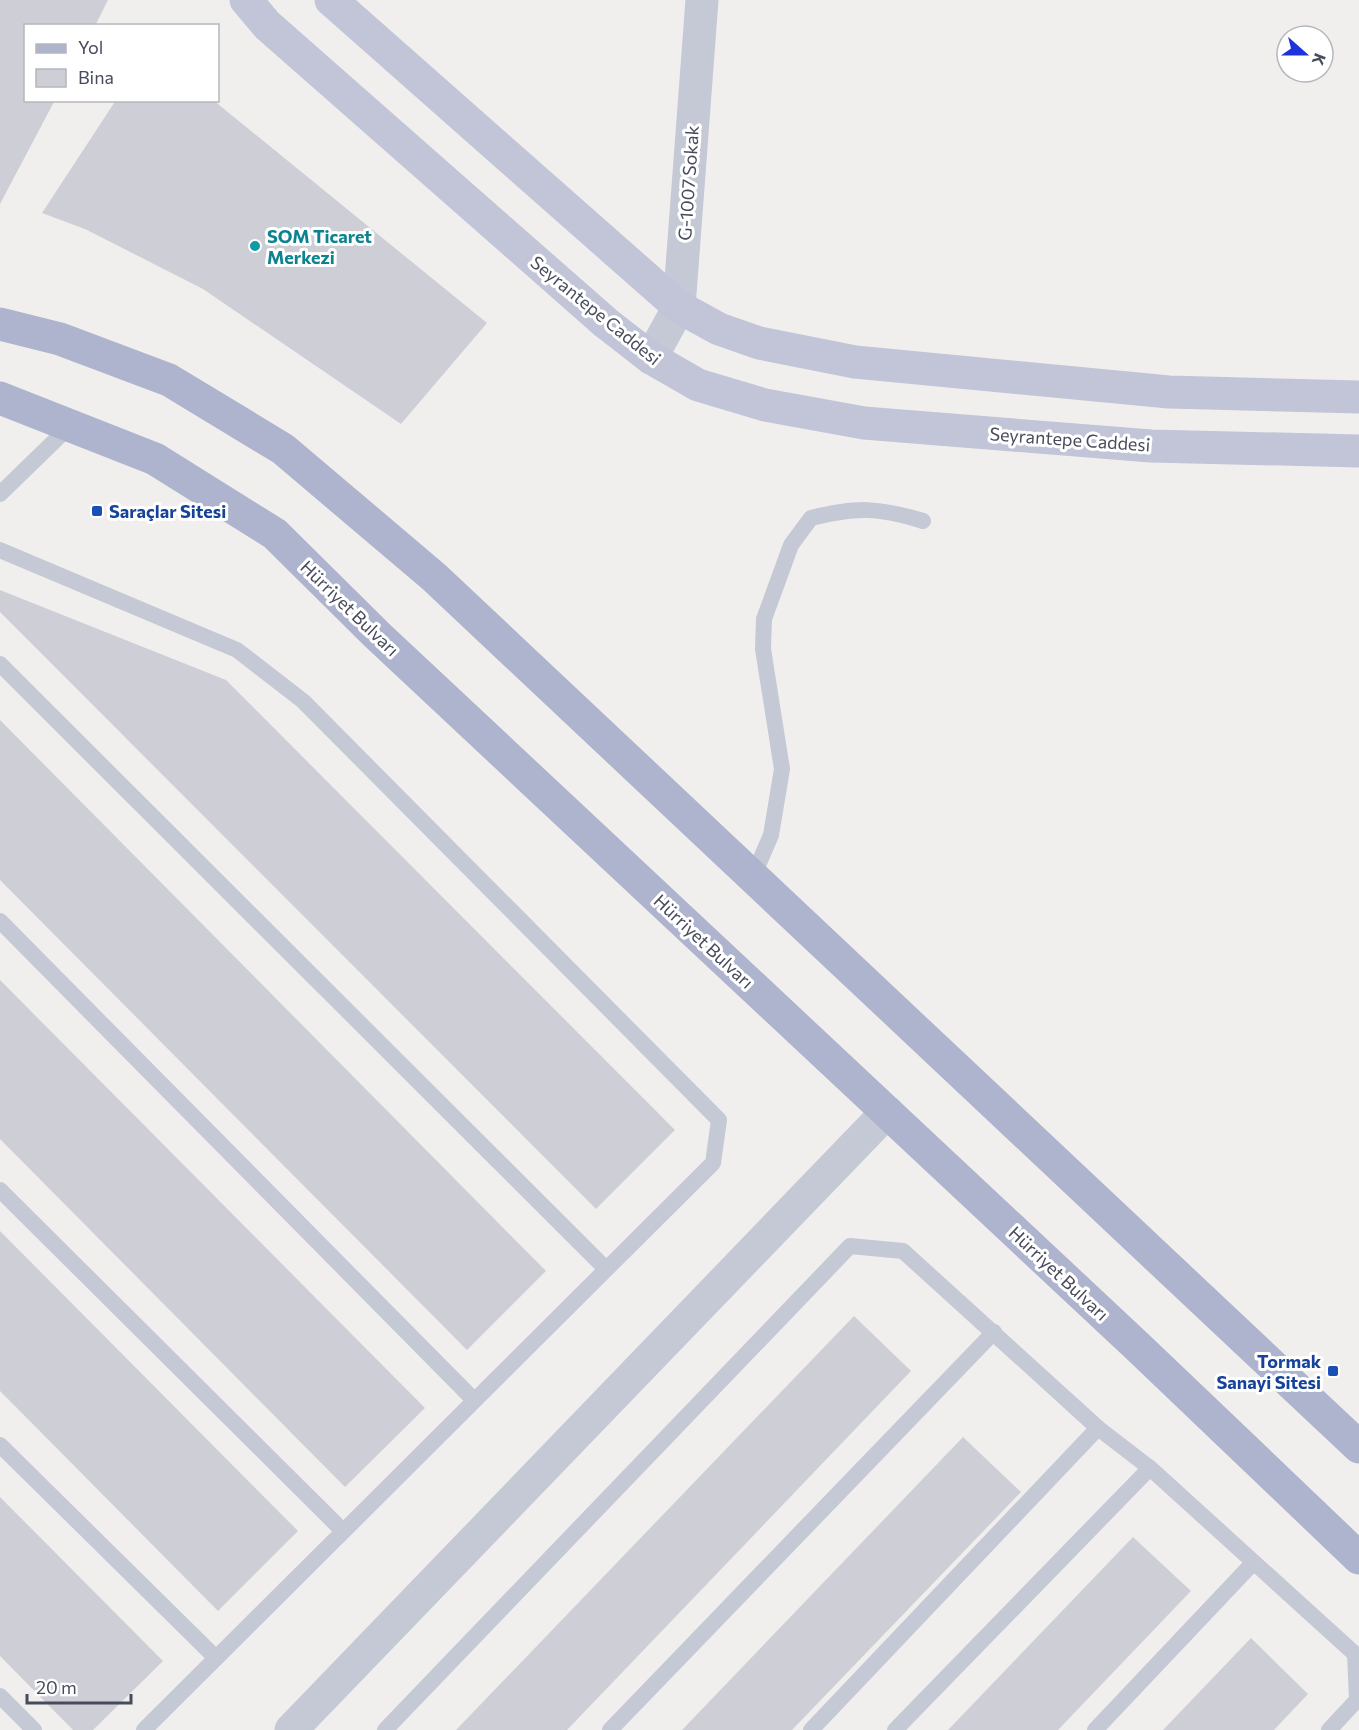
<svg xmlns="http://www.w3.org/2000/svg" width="1359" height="1730" font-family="Commissioner,sans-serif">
  <rect width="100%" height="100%" fill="#f1efee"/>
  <g fill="#cecfd6">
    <polygon points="0,0 108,0 95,26 26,26 26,100 55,100 0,204"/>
    <polygon points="116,100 213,100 487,323 401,424 203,289 85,229 42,213"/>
    <polygon points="0,590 226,680 675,1130 596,1209 0,612"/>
    <polygon points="0,720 546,1271 467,1350 0,880"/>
    <polygon points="0,980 425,1408 345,1487 0,1139"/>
    <polygon points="0,1231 298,1531 218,1611 0,1391"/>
    <polygon points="854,1316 911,1371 567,1730 456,1730"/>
    <polygon points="963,1437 1021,1492 792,1730 682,1730"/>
    <polygon points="0,1497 163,1661 93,1730 73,1730 0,1656"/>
    <polygon points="1133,1537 1191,1591 1058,1730 948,1730"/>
    <polygon points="1251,1638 1308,1694 1274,1730 1163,1730"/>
  </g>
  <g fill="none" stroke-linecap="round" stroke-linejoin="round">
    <g stroke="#c5c8d5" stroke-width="16">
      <polyline points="0,494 70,426"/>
      <polyline points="0,550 237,650 303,701 719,1120 713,1163 144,1730"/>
      <polyline points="0,664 606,1269"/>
      <path d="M753 877 771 835 782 769 763 649 764 619 791 545 811 518C857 507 877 507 923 521"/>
      <polyline points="0,921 474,1400"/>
      <polyline points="0,1190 343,1531"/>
      <polyline points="0,1445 216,1658"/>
      <polyline points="0,1696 34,1730"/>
      <polyline points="385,1730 850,1246 903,1251 1098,1428 1150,1468 1355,1654 1357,1700 1329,1730"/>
      <polyline points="610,1730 994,1332"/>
      <polyline points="811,1730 1098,1428"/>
      <polyline points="895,1730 1150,1468"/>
      <polyline points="1095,1730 1253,1563"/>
    </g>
    <g stroke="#c5c8d5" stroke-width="33">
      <polyline points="651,358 679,307 702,0"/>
      <polyline points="291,1730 887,1112"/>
    </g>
    <g stroke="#c1c5d7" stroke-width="33">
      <polyline points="246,0 267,25 606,323 651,358 698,385 765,405 864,423 1151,446 1359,451"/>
      <polyline points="331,0 679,307 719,329 759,343 855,362 1169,392 1359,397"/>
    </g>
    <g stroke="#aeb4cd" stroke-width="33">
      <polyline points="0,324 60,339 169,380 283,449 434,577 1359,1447"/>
      <polyline points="0,398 155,459 275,534 377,635 1138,1347 1359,1558"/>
    </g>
  </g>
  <circle fill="#0f9aa8" stroke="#fff" stroke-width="2" cx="255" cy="246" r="6"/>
  <g fill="#1a4fb4" stroke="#fff" stroke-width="2">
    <rect x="91" y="505" width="12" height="12" rx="3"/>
    <rect x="1327" y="1365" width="12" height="12" rx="3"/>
  </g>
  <g text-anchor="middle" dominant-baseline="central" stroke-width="6" stroke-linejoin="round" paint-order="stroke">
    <g font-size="18" fill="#474b5b" stroke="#fff">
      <text transform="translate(688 183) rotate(-86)">G-1007 Sokak</text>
      <text transform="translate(596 310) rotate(39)">Seyrantepe Caddesi</text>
      <text transform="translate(1070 439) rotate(4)">Seyrantepe Caddesi</text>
      <text transform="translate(350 608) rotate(44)">Hürriyet Bulvarı</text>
      <text transform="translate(704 941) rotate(43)">Hürriyet Bulvarı</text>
      <text transform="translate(1059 1273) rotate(43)">Hürriyet Bulvarı</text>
    </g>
    <g font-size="18" font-weight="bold" fill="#0d838f" stroke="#fff" text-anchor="start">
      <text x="267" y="236">SOM Ticaret<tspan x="267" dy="21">Merkezi</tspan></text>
    </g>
    <g font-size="18" font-weight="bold" fill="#164399" stroke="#fff" text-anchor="start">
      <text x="109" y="511">Saraçlar Sitesi</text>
      <text x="1321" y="1361" text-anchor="end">Tormak<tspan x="1321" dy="21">Sanayi Sitesi</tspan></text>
    </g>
  </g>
  <rect x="24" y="24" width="195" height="78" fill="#ffffff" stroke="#b5b7bd" stroke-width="1.5"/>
  <rect x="36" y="44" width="30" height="9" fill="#aeb4cd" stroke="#b5b7bd" stroke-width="1.5"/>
  <text x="78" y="54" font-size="18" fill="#474b5b">Yol</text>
  <rect x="36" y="69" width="30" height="18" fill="#cecfd6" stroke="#b5b7bd" stroke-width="1.5"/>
  <text x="78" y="84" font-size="18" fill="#474b5b">Bina</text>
  <g transform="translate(1305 54) rotate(111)"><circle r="28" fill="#ffffff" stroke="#b5b7bd" stroke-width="1.5"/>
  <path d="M0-4.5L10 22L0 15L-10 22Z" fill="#1c32dd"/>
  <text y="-9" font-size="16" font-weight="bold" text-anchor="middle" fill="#474b5b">K</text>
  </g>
  <path d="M27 1694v9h104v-9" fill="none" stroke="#474b5b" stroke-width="3"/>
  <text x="36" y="1694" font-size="18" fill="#474b5b" stroke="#ffffff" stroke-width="4.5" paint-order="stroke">20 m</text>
</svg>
